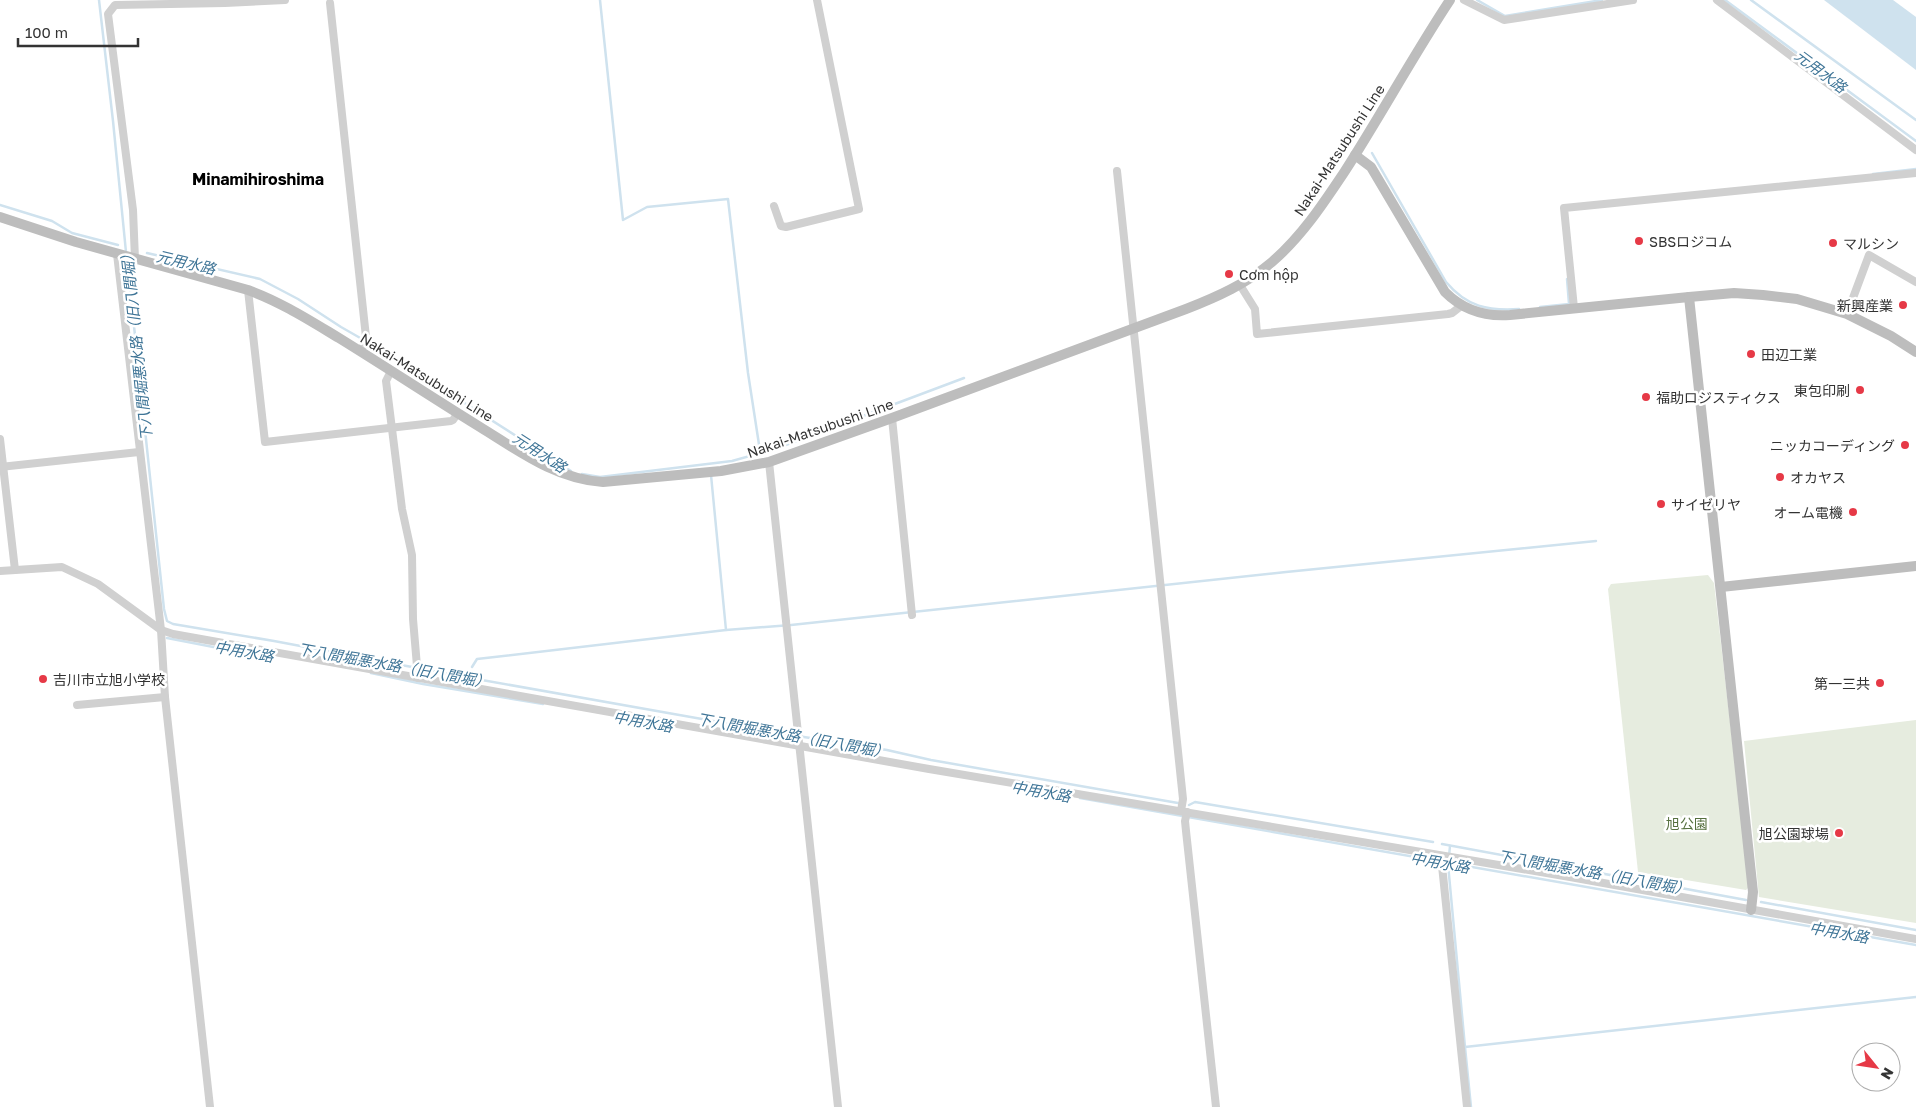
<svg xmlns="http://www.w3.org/2000/svg" width="1916" height="1107" font-family="'Golos Text','Noto Sans JP',sans-serif">
  <rect width="100%" height="100%" fill="#fff"/>
  <g fill="#e6ecdf">
    <polygon points="1708,575 1714,583 1749,887 1746,890 1638,872 1608,589 1611,584"/>
    <polygon points="1916,720 1916,923 1759,897 1744,741"/>
  </g>
  <polygon fill="#cfe2ee" points="1824,0 1893,0 1916,17 1916,70"/>
  <g fill="none" stroke-linecap="round" stroke-linejoin="round">
    <g stroke="#cfe2ee" stroke-width="2.5">
      <polyline points="99,0 113,121 126,252"/>
      <polyline points="600,0 623,220 647,207 728,199 748,373 760,451"/>
      <polyline points="1477,0 1505,16 1602,0"/>
      <polyline points="1725,0 1916,141"/>
      <polyline points="1751,0 1916,120"/>
      <path d="M1372 153 1446 282C1467 307 1488 311 1519 309"/>
      <polyline points="1873,174 1916,169"/>
      <polyline points="0,205 52,221 72,233 118,245"/>
      <polyline points="147,253 260,279 298,299 341,327 383,351 571,471"/>
      <polyline points="127,260 164,609 167,621 173,624 274,641 465,677 804,737 887,750 931,760 1178,803"/>
      <polyline points="1540,307 1569,304 1567,279"/>
      <polyline points="582,474 600,477 732,461 775,449 964,378"/>
      <polyline points="711,475 726,630"/>
      <polyline points="167,638 234,651 268,655"/>
      <polyline points="472,667 477,659 726,630 791,625 1286,572 1596,541"/>
      <polyline points="371,673 423,684 543,704"/>
      <polyline points="1080,798 1916,945"/>
      <polyline points="1189,805 1195,802 1433,842"/>
      <polyline points="1442,844 1746,900"/>
      <polyline points="1449,856 1450,846"/>
      <polyline points="1448,864 1465,1047 1916,997"/>
      <polyline points="1761,902 1916,930"/>
      <polyline points="1465,1047 1471,1107"/>
    </g>
    <g stroke="#d0d0d0" stroke-width="8">
      <polyline points="1464,0 1504,20 1633,0"/>
      <polyline points="1717,0 1916,150"/>
      <polyline points="330,3 366,337 361,352"/>
      <polyline points="1117,171 1183,799 1181,811"/>
      <polyline points="774,206 781,226 786,227 859,209 817,0"/>
      <polyline points="117,254 161,630 165,697 210,1107"/>
      <polyline points="135,259 133,210 108,14 115,5 225,3 285,0"/>
      <polyline points="1240,285 1255,309 1257,334 1448,314 1452,313 1461,306"/>
      <polyline points="248,290 265,442 451,421 453,420 458,413"/>
      <polyline points="1574,308 1564,208 1916,173"/>
      <polyline points="1847,314 1869,255 1916,282"/>
      <polyline points="391,371 386,381 402,509 412,555 413,619 418,678"/>
      <polyline points="892,418 912,615"/>
      <polyline points="0,439 15,570"/>
      <polyline points="769,462 838,1107"/>
      <polyline points="0,467 139,452"/>
      <polyline points="0,571 62,567 98,584 161,630 173,634 929,769 1570,877 1916,939"/>
      <polyline points="77,705 165,697"/>
      <polyline points="1187,812 1185,821 1186,831 1216,1107"/>
      <polyline points="1441,856 1467,1107"/>
    </g>
    <g stroke="#bdbdbd" stroke-width="10">
      <path d="M1355 155 1371 167 1445 292C1463 310 1484 317 1510 315L1689 297 1734 293 1763 295 1797 299 1847 314 1891 336 1916 352"/>
      <path d="M0 217 76 242 248 290C281 302 309 320 339 338 386 367 433 398 480 427 519 451 556 479 603 482L721 471 769 462 892 418 1186 309C1217 297 1246 284 1272 262 1302 236 1323 204 1345 171 1381 115 1413 56 1450 0"/>
      <polyline points="1689,297 1753,892 1751,910"/>
      <polyline points="1721,587 1916,566"/>
    </g>
  </g>
  <g fill="#e63946" stroke="#fff" stroke-width="2">
    <circle cx="1639" cy="241" r="5"/>
    <circle cx="1833" cy="243" r="5"/>
    <circle cx="1229" cy="274" r="5"/>
    <circle cx="1903" cy="305" r="5"/>
    <circle cx="1751" cy="354" r="5"/>
    <circle cx="1860" cy="390" r="5"/>
    <circle cx="1646" cy="397" r="5"/>
    <circle cx="1905" cy="445" r="5"/>
    <circle cx="1780" cy="477" r="5"/>
    <circle cx="1661" cy="504" r="5"/>
    <circle cx="1853" cy="512" r="5"/>
    <circle cx="43" cy="679" r="5"/>
    <circle cx="1880" cy="683" r="5"/>
    <circle cx="1839" cy="833" r="5"/>
  </g>
  <g text-anchor="middle" dominant-baseline="central" stroke-width="5" stroke-linejoin="round" paint-order="stroke">
    <g font-size="14" fill="#333" stroke="#fff">
      <text transform="translate(1339 150) rotate(-57)">Nakai-Matsubushi Line</text>
      <text transform="translate(427 377) rotate(32)">Nakai-Matsubushi Line</text>
      <text transform="translate(820 428) rotate(-19)">Nakai-Matsubushi Line</text>
    </g>
    <g font-size="14" fill="#333" stroke="#fff" text-anchor="start">
      <text x="1649" y="241">SBSロジコム</text>
      <text x="1843" y="243">マルシン</text>
      <text x="1239" y="274">Cơm hộp</text>
      <text x="1893" y="305" text-anchor="end">新興産業</text>
      <text x="1761" y="354">田辺工業</text>
      <text x="1850" y="390" text-anchor="end">東包印刷</text>
      <text x="1656" y="397">福助ロジスティクス</text>
      <text x="1895" y="445" text-anchor="end">ニッカコーディング</text>
      <text x="1790" y="477">オカヤス</text>
      <text x="1671" y="504">サイゼリヤ</text>
      <text x="1843" y="512" text-anchor="end">オーム電機</text>
      <text x="53" y="679">吉川市立旭小学校</text>
      <text x="1870" y="683" text-anchor="end">第一三共</text>
      <text x="1829" y="833" text-anchor="end">旭公園球場</text>
    </g>
    <g font-size="14" fill="#56703f" stroke="#fff">
      <text x="1687" y="823">旭公園</text>
    </g>
    <g font-size="15" font-style="italic" fill="#3f7597" stroke="#fff">
      <text transform="translate(1821 71) rotate(37)">元用水路</text>
      <text transform="translate(186 262) rotate(13)">元用水路</text>
      <text transform="translate(136 344) rotate(-96)">下八間堀悪水路（旧八間堀）</text>
      <text transform="translate(540 452) rotate(33)">元用水路</text>
      <text transform="translate(244 651) rotate(10)">中用水路</text>
      <text transform="translate(394 665) rotate(10)">下八間堀悪水路（旧八間堀）</text>
      <text transform="translate(643 721) rotate(10)">中用水路</text>
      <text transform="translate(793 735) rotate(10)">下八間堀悪水路（旧八間堀）</text>
      <text transform="translate(1041 791) rotate(10)">中用水路</text>
      <text transform="translate(1440 862) rotate(10)">中用水路</text>
      <text transform="translate(1594 872) rotate(10)">下八間堀悪水路（旧八間堀）</text>
      <text transform="translate(1839 932) rotate(10)">中用水路</text>
    </g>
    <g font-size="16" font-weight="bold" fill="#000" stroke="#fff">
      <text x="258" y="179">Minamihiroshima</text>
    </g>
  </g>
  <g transform="translate(1876 1067) rotate(120)"><circle r="24" fill="#ffffff" stroke="#adadad"/>
  <path d="M0-4L9 19L0 12L-9 19Z" fill="#e63946"/>
  <text y="-8" font-size="14" font-weight="bold" text-anchor="middle" fill="#333333">N</text>
  </g>
  <path d="M18 38v8h120v-8" fill="none" stroke="#333333" stroke-width="2.5"/>
  <text x="25" y="38" font-size="15" fill="#333333" stroke="#ffffff" stroke-width="4" paint-order="stroke">100 m</text>
</svg>
